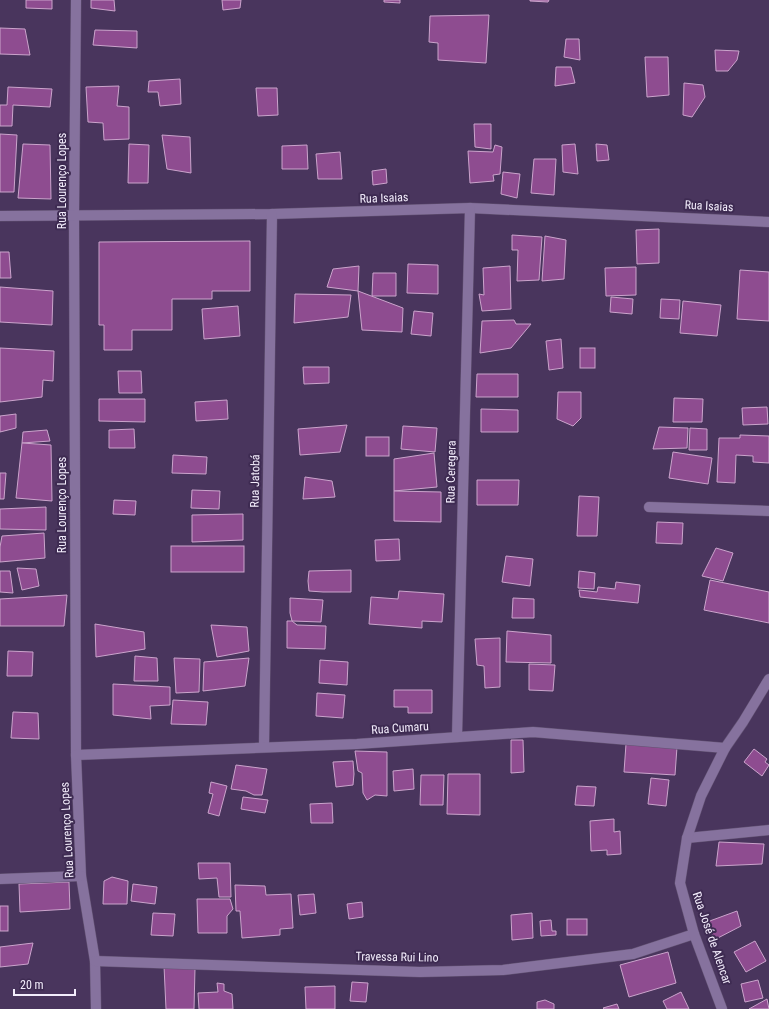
<svg xmlns="http://www.w3.org/2000/svg" width="769" height="1009" font-family="'Roboto Condensed',sans-serif">
  <rect width="100%" height="100%" fill="#49355d"/>
  <g fill="#8e4c90" stroke="#cba4cc">
    <polygon points="26,0 52,0 52,9 26,8"/>
    <polygon points="91,0 114,0 115,11 91,8"/>
    <polygon points="222,0 241,0 240,8 223,10"/>
    <polygon points="384,0 400,0 400,3 384,2"/>
    <polygon points="530,0 549,0 548,2 530,1"/>
    <polygon points="489,15 486,63 438,60 438,43 429,42 430,16"/>
    <polygon points="0,28 25,29 30,55 0,54"/>
    <polygon points="95,30 137,31 137,48 93,45"/>
    <polygon points="566,39 579,39 580,60 564,57"/>
    <polygon points="715,50 739,51 737,60 728,71 716,71"/>
    <polygon points="645,57 668,57 669,95 647,97"/>
    <polygon points="556,67 571,67 575,83 555,86"/>
    <polygon points="180,79 181,104 160,106 158,92 148,92 149,81"/>
    <polygon points="684,83 703,85 705,97 692,117 683,115"/>
    <polygon points="119,86 117,106 129,107 129,139 104,140 103,123 88,122 86,87"/>
    <polygon points="8,87 52,89 50,107 13,105 12,126 0,126 0,105 7,105"/>
    <polygon points="256,88 277,88 278,115 258,116"/>
    <polygon points="474,124 491,124 491,149 475,147"/>
    <polygon points="0,134 17,135 14,192 0,192"/>
    <polygon points="162,135 190,137 191,173 167,169"/>
    <polygon points="23,144 50,145 51,199 18,198"/>
    <polygon points="129,144 149,145 148,183 128,183"/>
    <polygon points="575,144 578,174 563,172 562,145"/>
    <polygon points="596,144 607,145 609,160 597,161"/>
    <polygon points="307,145 308,169 282,169 282,146"/>
    <polygon points="495,145 502,147 500,174 493,175 494,181 470,183 468,151 493,152"/>
    <polygon points="340,152 342,179 318,179 316,154"/>
    <polygon points="534,159 556,159 554,195 531,193"/>
    <polygon points="386,169 387,183 373,185 372,171"/>
    <polygon points="503,172 520,174 517,198 501,194"/>
    <polygon points="659,229 659,263 637,264 636,230"/>
    <polygon points="512,235 542,237 539,280 517,281 518,250 512,250"/>
    <polygon points="545,236 566,240 564,279 542,281"/>
    <polygon points="250,241 250,291 212,291 212,299 172,299 172,330 132,330 132,350 104,350 104,325 99,325 99,242"/>
    <polygon points="0,252 9,252 11,278 0,278"/>
    <polygon points="408,264 438,265 438,294 407,293"/>
    <polygon points="359,266 358,291 327,287 333,269"/>
    <polygon points="510,266 511,309 482,311 479,294 484,295 483,268"/>
    <polygon points="636,267 636,295 606,296 605,268"/>
    <polygon points="740,270 769,272 769,321 737,319"/>
    <polygon points="373,273 396,273 396,296 372,296"/>
    <polygon points="0,287 53,291 52,325 0,322"/>
    <polygon points="358,291 403,308 402,332 362,330"/>
    <polygon points="295,294 351,295 348,317 294,323"/>
    <polygon points="611,297 633,299 632,314 610,312"/>
    <polygon points="661,299 680,300 679,319 660,318"/>
    <polygon points="683,301 721,305 717,336 680,333"/>
    <polygon points="238,306 240,336 204,339 202,309"/>
    <polygon points="414,311 433,313 431,336 411,334"/>
    <polygon points="514,320 516,324 531,324 511,348 480,353 482,321"/>
    <polygon points="561,339 563,368 549,370 546,341"/>
    <polygon points="0,348 54,351 53,381 43,380 42,397 0,402"/>
    <rect x="580" y="348" width="15" height="20"/>
    <polygon points="303,367 329,367 329,383 304,384"/>
    <polygon points="118,371 141,371 142,393 119,393"/>
    <polygon points="477,374 518,374 518,397 476,397"/>
    <polygon points="558,392 581,392 581,418 573,426 557,419"/>
    <polygon points="674,398 703,399 702,422 673,422"/>
    <polygon points="99,399 145,399 145,422 99,421"/>
    <polygon points="227,400 228,419 196,421 195,402"/>
    <polygon points="767,407 768,424 743,425 742,408"/>
    <polygon points="481,409 518,410 518,432 481,432"/>
    <polygon points="16,414 16,428 0,432 0,416"/>
    <polygon points="347,425 340,452 300,455 298,429"/>
    <polygon points="403,426 437,428 435,452 401,449"/>
    <polygon points="659,427 688,428 687,448 653,449"/>
    <polygon points="690,428 707,429 707,450 689,450"/>
    <polygon points="134,429 135,448 109,448 109,430"/>
    <polygon points="47,430 50,441 22,443 23,432"/>
    <polygon points="740,435 769,436 769,463 753,462 753,456 736,455 735,483 717,482 719,438 740,438"/>
    <rect x="366" y="437" width="23" height="19"/>
    <polygon points="22,443 51,445 52,501 16,498"/>
    <polygon points="673,452 712,458 708,484 669,478"/>
    <polygon points="434,453 437,487 394,491 394,459"/>
    <polygon points="173,455 207,457 206,474 172,473"/>
    <polygon points="0,473 6,473 4,499 0,499"/>
    <polygon points="305,477 332,481 335,497 303,499"/>
    <polygon points="477,480 519,480 518,505 477,505"/>
    <polygon points="192,490 220,491 219,509 191,508"/>
    <polygon points="394,491 441,492 441,522 394,521"/>
    <polygon points="579,496 599,497 597,536 577,536"/>
    <polygon points="114,500 136,501 135,515 113,514"/>
    <polygon points="46,507 46,530 0,529 0,509"/>
    <polygon points="243,514 243,540 192,542 192,515"/>
    <polygon points="657,522 683,523 682,544 656,543"/>
    <polygon points="44,533 45,558 0,562 0,547 2,536"/>
    <polygon points="399,539 400,560 376,561 375,540"/>
    <rect x="171" y="546" width="73" height="26"/>
    <polygon points="716,548 733,553 723,581 702,576"/>
    <polygon points="506,556 533,559 530,586 502,582"/>
    <polygon points="17,568 36,569 39,586 22,590"/>
    <polygon points="351,570 351,592 323,592 309,591 308,581 309,571"/>
    <polygon points="0,571 10,571 13,593 0,592"/>
    <polygon points="579,571 595,573 594,589 578,588"/>
    <polygon points="710,580 769,592 769,623 704,610"/>
    <polygon points="616,582 640,585 638,603 580,597 579,590 597,592 598,587 615,589"/>
    <polygon points="399,591 444,594 442,622 422,621 422,628 369,624 371,597 398,599"/>
    <polygon points="67,595 64,626 0,626 0,599"/>
    <polygon points="290,598 323,600 321,622 292,621 290,613"/>
    <polygon points="513,598 534,599 534,618 512,618"/>
    <polygon points="287,621 292,621 297,625 326,626 325,649 287,648"/>
    <polygon points="95,624 144,632 145,649 96,657"/>
    <polygon points="211,625 247,627 249,651 217,657"/>
    <polygon points="507,631 551,635 551,663 506,662"/>
    <polygon points="500,638 500,687 485,688 484,666 477,665 475,639"/>
    <polygon points="8,651 33,652 32,676 7,676"/>
    <polygon points="135,656 157,658 158,681 134,681"/>
    <polygon points="174,658 200,659 199,692 176,693"/>
    <polygon points="249,658 245,686 203,691 204,662"/>
    <polygon points="320,660 348,662 347,685 319,683"/>
    <polygon points="529,664 555,665 553,691 529,690"/>
    <polygon points="113,684 170,687 170,705 150,706 151,719 113,715"/>
    <polygon points="394,690 432,690 432,713 408,713 408,707 394,707"/>
    <polygon points="317,693 345,695 343,718 316,716"/>
    <polygon points="173,700 208,702 206,725 171,724"/>
    <polygon points="13,712 38,713 39,739 11,738"/>
    <polygon points="511,740 523,740 524,772 511,773"/>
    <polygon points="626,744 677,747 675,775 624,772"/>
    <polygon points="754,749 767,759 765,762 769,765 762,776 744,762"/>
    <polygon points="355,751 387,752 387,796 375,795 367,800 363,793 362,773 358,771"/>
    <polygon points="353,761 354,774 353,785 336,787 333,762"/>
    <polygon points="236,765 267,769 262,795 254,795 246,791 231,789"/>
    <polygon points="413,769 414,789 394,791 393,771"/>
    <polygon points="448,774 480,774 480,815 447,814"/>
    <polygon points="421,775 444,775 443,805 420,805"/>
    <polygon points="651,778 669,780 666,806 648,804"/>
    <polygon points="211,782 227,786 219,816 208,813 213,794 209,793"/>
    <polygon points="577,786 596,787 594,806 575,805"/>
    <polygon points="243,797 268,800 265,813 241,809"/>
    <polygon points="332,803 333,823 311,823 310,804"/>
    <polygon points="614,819 614,832 620,831 621,854 607,855 607,850 591,851 590,821"/>
    <polygon points="719,842 764,844 762,864 716,866"/>
    <polygon points="198,863 230,863 231,897 219,897 217,878 199,879"/>
    <polygon points="112,877 128,881 127,904 103,904 104,881"/>
    <polygon points="69,882 70,909 20,912 19,884"/>
    <polygon points="133,884 157,887 155,904 131,901"/>
    <polygon points="235,885 265,886 266,895 291,894 293,928 280,929 280,935 242,938 240,911 236,911"/>
    <polygon points="314,894 316,913 300,915 298,895"/>
    <polygon points="197,899 230,899 233,909 227,916 227,933 198,933"/>
    <polygon points="362,902 363,917 349,919 347,904"/>
    <rect x="0" y="906" width="8" height="25"/>
    <polygon points="737,911 741,926 714,940 707,922"/>
    <polygon points="153,913 175,914 173,936 151,935"/>
    <polygon points="532,913 533,938 512,940 511,915"/>
    <rect x="567" y="919" width="20" height="16"/>
    <polygon points="551,920 552,931 556,931 556,935 541,936 540,921"/>
    <polygon points="755,941 766,961 746,972 734,952"/>
    <polygon points="33,943 28,964 0,967 0,947"/>
    <polygon points="668,952 676,983 629,997 620,965"/>
    <polygon points="164,966 195,968 194,1009 166,1009"/>
    <polygon points="758,980 763,998 745,1002 741,984"/>
    <polygon points="352,982 368,983 366,1002 350,1001"/>
    <polygon points="217,983 224,984 224,991 232,994 233,1009 199,1009 198,993 218,992"/>
    <polygon points="335,986 335,1009 306,1009 305,987"/>
    <polygon points="681,992 689,1009 667,1009 663,1001"/>
    <polygon points="767,999 769,1009 749,1009"/>
    <polygon points="545,1000 554,1004 554,1009 537,1009 537,1002"/>
    <polygon points="617,1004 619,1009 604,1009 603,1008"/>
  </g>
  <g fill="none" stroke-linecap="round" stroke-linejoin="round">
    <defs>
      <g id="minor">
        <polyline points="76,0 74,215 76,755 81,876 95,961 96,1009"/>
        <polyline points="0,216 272,214 470,208 769,222"/>
        <polyline points="649,507 769,511"/>
        <polyline points="457,737 470,208"/>
        <polyline points="264,747 272,214"/>
        <polyline points="76,755 357,744 533,732 725,748"/>
        <polyline points="687,838 769,830"/>
        <polyline points="0,879 81,876"/>
        <polyline points="95,961 420,972 503,970 633,954 694,934"/>
        <polyline points="722,1009 694,934 680,883 687,838 701,796 725,748 743,722 769,679"/>
      </g>
    </defs>
    <use href="#minor" stroke="#625272" stroke-width="11"/>
    <use href="#minor" stroke="#86729e" stroke-width="10"/>
  </g>
  <g text-anchor="middle" dominant-baseline="central" stroke-width="4" stroke-linejoin="round" paint-order="stroke">
    <g font-size="12" fill="#f3edfc" stroke="#3e2b52">
      <text transform="translate(62 181) rotate(-90)">Rua Lourenço Lopes</text>
      <text transform="translate(384 198) rotate(-2)">Rua Isaias</text>
      <text transform="translate(709 206) rotate(3)">Rua Isaias</text>
      <text transform="translate(451 472) rotate(-89)">Rua Ceregera</text>
      <text transform="translate(255 481) rotate(-89)">Rua Jatobá</text>
      <text transform="translate(62 505) rotate(-90)">Rua Lourenço Lopes</text>
      <text transform="translate(400 728) rotate(-4)">Rua Cumaru</text>
      <text transform="translate(67 830) rotate(-93)">Rua Lourenço Lopes</text>
      <text transform="translate(712 938) rotate(71)">Rua José de Alencar</text>
      <text transform="translate(397 957) rotate(1)">Travessa Rui Lino</text>
    </g>
  </g>
  <path d="M14 989v6h61v-6" fill="none" stroke="#f3edfc" stroke-width="2"/>
  <text x="20" y="989" font-size="12" fill="#f3edfc" stroke="#3e2b52" stroke-width="3" paint-order="stroke">20 m</text>
</svg>
